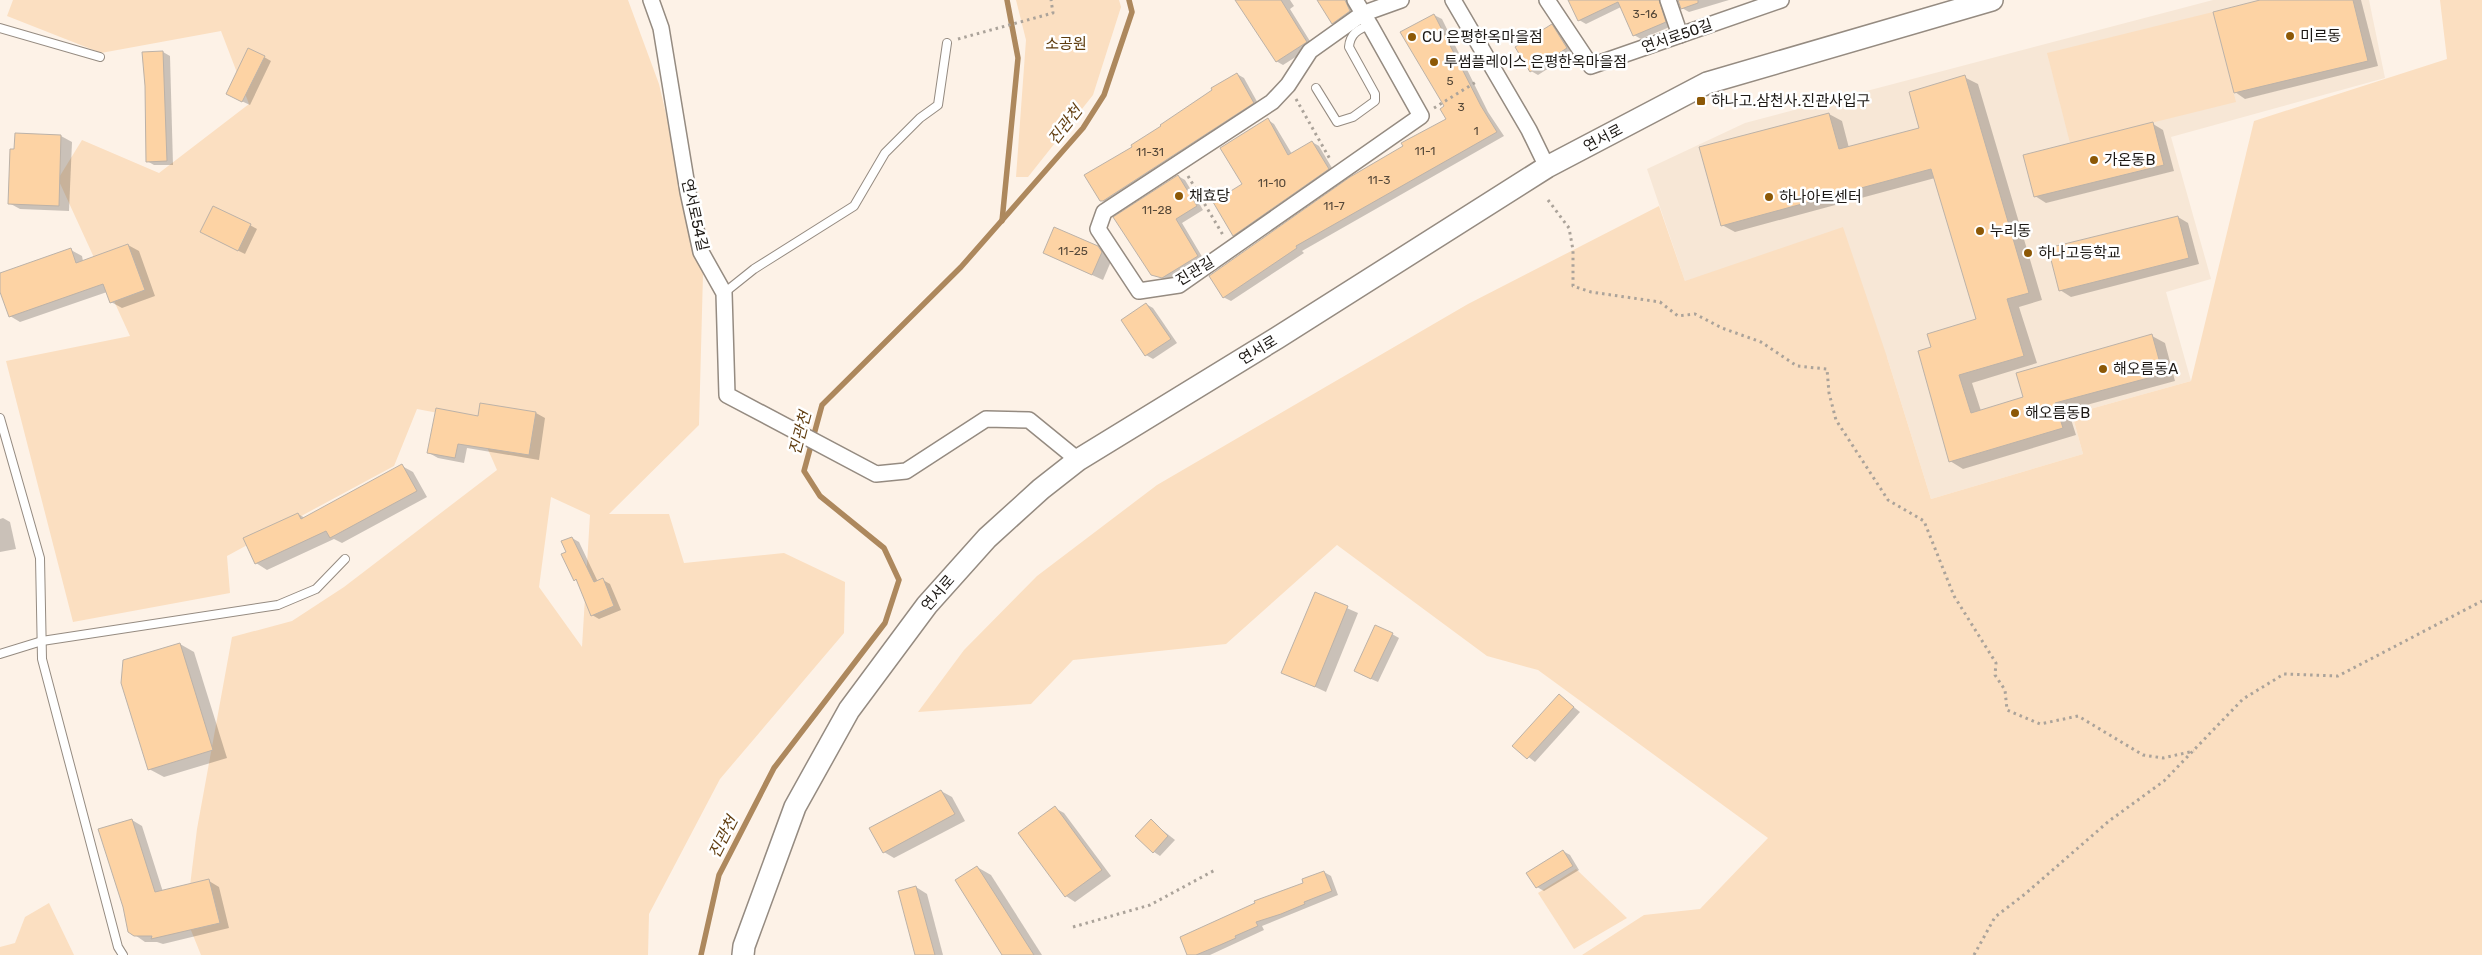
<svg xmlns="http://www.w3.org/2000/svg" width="2482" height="955" font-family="Rubik,'Noto Sans KR',sans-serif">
  <rect width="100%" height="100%" fill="#fdf2e7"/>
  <polygon fill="#f7e7d6" points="2213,0 2369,0 2385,78 2171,137 2211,279 2166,292 2191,381 2072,414 2083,454 1931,499 1887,357 1685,281 1647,169 1745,123"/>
  <g fill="#fbdfc1" fill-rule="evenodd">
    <path d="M13 0H628L659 84 703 274 699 425 609 514H669L684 563 784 553 845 582 844 633 720 779 649 914 648 955H201L186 918 197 829 232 637 292 621 344 587 497 470 475 420 417 409 394 466 227 556 230 593 73 622 6 361 130 336 58 179 82 140 159 173 249 104 221 31 101 53 7 16ZM551 497 590 515 582 647 539 587Z"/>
    <polygon points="1016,0 1119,0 1121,7 1093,95 1028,177 1016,177 1026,40"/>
    <polygon points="2440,0 2482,0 2482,955 1582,955 1644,915 1700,909 1768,838 1538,670 1487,656 1337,545 1226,644 1073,660 1031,704 918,712 964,650 1037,576 1157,485 1468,304 1659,206 1685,281 1843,227 1887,357 1931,499 2083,454 2072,414 2191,381 2254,121 2447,59"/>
    <polygon points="2213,12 2236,102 2070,143 2047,53"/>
    <polygon points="1576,869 1627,918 1574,949 1538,893"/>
    <polygon points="49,903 74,955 0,955 0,947 15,943 25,917"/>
  </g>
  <g fill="#0003">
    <polygon points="1237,0 1290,0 1294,6 1290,9 1313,46 1283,65 1276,61"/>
    <polygon points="1319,0 1348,0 1357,15 1339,27 1333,23"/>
    <polygon points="1569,0 1668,0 1672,26 1641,39 1634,35 1621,7 1586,24 1579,20"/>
    <polygon points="1679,0 1729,0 1689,12 1682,8"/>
    <polygon points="2265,0 2361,0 2378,66 2245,99 2235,92"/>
    <polygon points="1434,15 1442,19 1488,112 1504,136 1302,251 1304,253 1231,301 1223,297 1448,119"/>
    <polygon points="1552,25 1559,29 1574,52 1538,75 1531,71"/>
    <polygon points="163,52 170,56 173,165 154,165 147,161"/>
    <polygon points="264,57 271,61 250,105 235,98"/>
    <polygon points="1237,74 1244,78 1260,107 1108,204 1101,200 1134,147"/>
    <polygon points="1964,77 1978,84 2042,300 2019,307 2037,363 1972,383 1981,411 2025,398 2152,336 2165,343 2175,381 2068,410 2076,435 1963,469 1950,461 1932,348 1977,320 1935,178 1735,232 1722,225 1829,114 1842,121 1849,148 1921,128"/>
    <polygon points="1268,120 1274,124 1292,154 1312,142 1319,146 1335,173 1241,239 1234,235 1243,185"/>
    <polygon points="2153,124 2163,130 2174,171 2046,203 2035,196"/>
    <polygon points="16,134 61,136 72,142 69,211 20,209 9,203"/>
    <polygon points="1178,176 1185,180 1203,210 1182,223 1204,260 1169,281 1152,274"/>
    <polygon points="2178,217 2188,223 2199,264 2071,297 2060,290"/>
    <polygon points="250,225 257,229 245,254 208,236"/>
    <polygon points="128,245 139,251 155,296 122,308 111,302 107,292 20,322 10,316 0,288 0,275 71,250 82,256 83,261"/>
    <polygon points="1098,247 1109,254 1112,259 1103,280 1044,253"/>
    <polygon points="1146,304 1153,308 1177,343 1153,359 1146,355"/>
    <polygon points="536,413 545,418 539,460 467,448 464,463 438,458 429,453 479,418"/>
    <polygon points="402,466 413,472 427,497 342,543 334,539 267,570 256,563 298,514 305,518"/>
    <polygon points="3,518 10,522 16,549 0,552 0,519"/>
    <polygon points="572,538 579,542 598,582 603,580 610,584 621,610 599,619 592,615 579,582 575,580 567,553"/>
    <polygon points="1315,594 1358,613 1326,692 1283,672"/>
    <polygon points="1392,634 1399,638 1378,682 1362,675"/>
    <polygon points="180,644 194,652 227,758 164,777 149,769"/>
    <polygon points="1560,696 1580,712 1535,762 1514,746"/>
    <polygon points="941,791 952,797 965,821 894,858 884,852"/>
    <polygon points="1055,808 1064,813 1111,876 1075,902 1066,896 1020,834"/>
    <polygon points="132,820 142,826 163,892 209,881 219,887 229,928 163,944 157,942 145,942 135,935"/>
    <polygon points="1151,821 1175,840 1160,856 1154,852"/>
    <polygon points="1563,851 1570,855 1579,870 1544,891 1537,887"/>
    <polygon points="977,867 991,875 1042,955 1004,955"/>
    <polygon points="1324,872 1331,876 1338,895 1262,926 1264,930 1210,955 1188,955"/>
    <polygon points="916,887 927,894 943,955 916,955"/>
  </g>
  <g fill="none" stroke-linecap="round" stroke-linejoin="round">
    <g stroke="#ad885d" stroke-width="5.5">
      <polyline points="1002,221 1018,58 1007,0"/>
      <polyline points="701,955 719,875 774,768 885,623 899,580 884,548 820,496 804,471 822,405 961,267 1083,128 1104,95 1132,12 1129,0"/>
    </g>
  </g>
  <g fill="#fdd3a4" stroke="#bcb2a8">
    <polygon points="1235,0 1281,0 1307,42 1276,62"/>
    <polygon points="1317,0 1345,0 1350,11 1332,24"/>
    <polygon points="1568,0 1659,0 1666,22 1633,36 1618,2 1578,21"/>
    <polygon points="1678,0 1698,0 1698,3 1681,9"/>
    <polygon points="2260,0 2353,0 2368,61 2234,93 2213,12"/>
    <polygon points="1434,14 1481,106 1497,132 1296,246 1297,248 1223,298 1209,276 1350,177 1403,146 1401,143 1446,119 1440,109 1444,106 1400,32"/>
    <polygon points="1552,24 1567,48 1530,72 1515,47"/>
    <polygon points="248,48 265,56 242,102 226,94"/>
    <polygon points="163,51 167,161 146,162 145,86 142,52"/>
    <polygon points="1237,73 1254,103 1103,201 1100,201 1084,175 1132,147 1131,145 1161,126 1160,125 1212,90 1211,88"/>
    <polygon points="1965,75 2029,293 2007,299 2024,356 1959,375 1971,413 2023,397 2016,373 2152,334 2163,374 2055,403 2063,428 1949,462 1918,351 1931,347 1927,334 1976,319 1931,169 1721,226 1699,147 1829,113 1839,149 1919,128 1909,92"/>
    <polygon points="1268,118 1288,155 1312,141 1329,169 1233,236 1213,202 1242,184 1220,148"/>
    <polygon points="2153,122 2164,165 2034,197 2023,155"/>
    <polygon points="15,133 61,135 59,206 8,204 10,149 14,149"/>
    <polygon points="1178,175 1197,206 1176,219 1198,256 1162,278 1151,275 1113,217"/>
    <polygon points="213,206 251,224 238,251 200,232"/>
    <polygon points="2178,216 2189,258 2059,291 2048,248"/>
    <polygon points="1054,227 1098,246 1102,252 1092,275 1043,253"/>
    <polygon points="128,244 145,290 110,303 103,284 9,317 0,292 0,273 71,248 76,263"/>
    <polygon points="1146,303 1171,339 1145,356 1121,320"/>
    <polygon points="480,403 536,412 529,455 458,444 455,458 427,453 436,408 478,416"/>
    <polygon points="402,464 417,491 330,538 326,531 255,564 243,538 298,513 301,519"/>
    <polygon points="572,537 594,582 603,578 614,606 591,616 576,579 574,581 561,554 566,552 561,541"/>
    <polygon points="1315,592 1348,606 1315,687 1281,673"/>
    <polygon points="1375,625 1393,633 1371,679 1354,671"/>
    <polygon points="180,643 213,750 148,770 121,683 123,660"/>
    <polygon points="1559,694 1574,707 1527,759 1512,746"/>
    <polygon points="941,790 955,814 883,853 869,828"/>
    <polygon points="1055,806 1102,870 1065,897 1018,833"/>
    <polygon points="132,819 155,892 209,879 220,923 151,939 152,936 134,936 128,932 123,907 98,829"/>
    <polygon points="1151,819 1168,836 1153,853 1135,836"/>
    <polygon points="1563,850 1573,866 1536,888 1526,873"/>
    <polygon points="977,866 1034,955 1002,955 955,880"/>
    <polygon points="1324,871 1332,891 1304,902 1305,904 1281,914 1256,922 1258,926 1235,936 1236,938 1220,945 1196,955 1187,955 1180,937 1255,903 1254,901 1303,883 1302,879"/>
    <polygon points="916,886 935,955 915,955 898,891"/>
  </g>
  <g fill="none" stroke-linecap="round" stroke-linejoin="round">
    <defs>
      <g id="service">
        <polyline points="0,28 100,57"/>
        <path d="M1316 88 1337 122 1353 117 1375 101V94L1349 47C1350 34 1358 29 1370 25"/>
        <polyline points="724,293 754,269 854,206 885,153 920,118 938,105 947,43"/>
        <polyline points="0,418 40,558 42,659 118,947 123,955"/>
        <polyline points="0,654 42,641 278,605 316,589 345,559"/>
      </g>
      <g id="minor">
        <polyline points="651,0 661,28 688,192 701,252 724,293 727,395 876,474 906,471 986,419 1029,420 1078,460"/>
        <polyline points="1355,0 1370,25 1421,116 1179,285 1139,291 1098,229 1104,212 1272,102 1288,85 1310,51 1362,14 1401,0"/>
        <polyline points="1453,0 1529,130 1547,167"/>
        <polyline points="1547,0 1591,66 1781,0"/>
        <polyline points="1668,0 1680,35"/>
      </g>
      <polyline id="secondary" points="743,955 744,946 795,807 849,710 927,605 987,538 1041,489 1078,460 1277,338 1547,167 1707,83 1992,0"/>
    </defs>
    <use href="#service" stroke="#958b81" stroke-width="10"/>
    <use href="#minor" stroke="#958b81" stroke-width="18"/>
    <use href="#secondary" stroke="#958b81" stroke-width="24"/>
    <g stroke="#aba39a" stroke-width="3" stroke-dasharray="2.5 4" stroke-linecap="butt">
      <polyline points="958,39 1053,13 1051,0"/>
      <polyline points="1296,99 1331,161"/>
      <polyline points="1434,108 1476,82"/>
      <polyline points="1188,176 1223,235"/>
      <polyline points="1548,200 1569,228 1573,250 1573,286 1591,292 1660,302 1678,316 1695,314 1722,328 1761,342 1797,366 1827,369 1829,393 1836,420 1888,500 1924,521 1954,596 1996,663 1995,675 2005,690 2007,710 2040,724 2078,716 2143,755 2163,758 2194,751"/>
      <polyline points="1073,927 1150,905 1215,870"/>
      <polyline points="1974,955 1995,917 2025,894 2109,821 2164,781 2243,699 2284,674 2338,676 2482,601"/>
    </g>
    <use href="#service" stroke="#fff" stroke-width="8"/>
    <use href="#minor" stroke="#fff" stroke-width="15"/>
    <use href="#secondary" stroke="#fff" stroke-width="21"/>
  </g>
  <g fill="#8c5806" stroke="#fff" stroke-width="2">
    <circle cx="2290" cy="36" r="5"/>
    <circle cx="1412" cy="37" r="5"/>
    <circle cx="1434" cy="62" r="5"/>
    <rect x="1696" y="96" width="10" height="10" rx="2.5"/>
    <circle cx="2094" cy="160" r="5"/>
    <circle cx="1179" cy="196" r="5"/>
    <circle cx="1769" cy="197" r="5"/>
    <circle cx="1980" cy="231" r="5"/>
    <circle cx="2028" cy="253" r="5"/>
    <circle cx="2103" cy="369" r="5"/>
    <circle cx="2015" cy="413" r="5"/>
  </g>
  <g text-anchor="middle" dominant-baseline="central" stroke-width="5" stroke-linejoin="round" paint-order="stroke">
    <g font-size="12" fill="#554839">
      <text x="1645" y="14">3-16</text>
      <text x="1450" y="81">5</text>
      <text x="1461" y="107">3</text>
      <text x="1476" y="131">1</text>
      <text x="1425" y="151">11-1</text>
      <text x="1150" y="152">11-31</text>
      <text x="1379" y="180">11-3</text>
      <text x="1272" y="183">11-10</text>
      <text x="1334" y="206">11-7</text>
      <text x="1157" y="210">11-28</text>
      <text x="1073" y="251">11-25</text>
    </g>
    <g font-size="15" fill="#1d1915" stroke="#fff">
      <text transform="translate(1677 36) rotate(-19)">연서로50길</text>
      <text transform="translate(1603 138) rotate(-28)">연서로</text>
      <text transform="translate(695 215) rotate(77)">연서로54길</text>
      <text transform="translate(1195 271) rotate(-31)">진관길</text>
      <text transform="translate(1258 350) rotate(-31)">연서로</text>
      <text transform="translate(938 593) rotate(-49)">연서로</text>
    </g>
    <g font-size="15" fill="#1d1915" stroke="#fff" text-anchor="start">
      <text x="2300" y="36">미르동</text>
      <text x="1422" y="37">CU 은평한옥마을점</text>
      <text x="1444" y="62">투썸플레이스 은평한옥마을점</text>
      <text x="1711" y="101">하나고.삼천사.진관사입구</text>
      <text x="2104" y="160">가온동B</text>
      <text x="1189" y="196">채효당</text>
      <text x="1779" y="197">하나아트센터</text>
      <text x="1990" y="231">누리동</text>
      <text x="2038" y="253">하나고등학교</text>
      <text x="2113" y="369">해오름동A</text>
      <text x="2025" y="413">해오름동B</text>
    </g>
    <g font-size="15" fill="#5d3b0c" stroke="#fff">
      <text x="1066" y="44">소공원</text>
    </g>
    <g font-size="16" font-style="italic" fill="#623f12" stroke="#fff">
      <text transform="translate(1065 125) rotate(-52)">진관천</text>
      <text transform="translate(800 433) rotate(-75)">진관천</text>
      <text transform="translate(723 837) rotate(-63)">진관천</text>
    </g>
  </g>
</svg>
